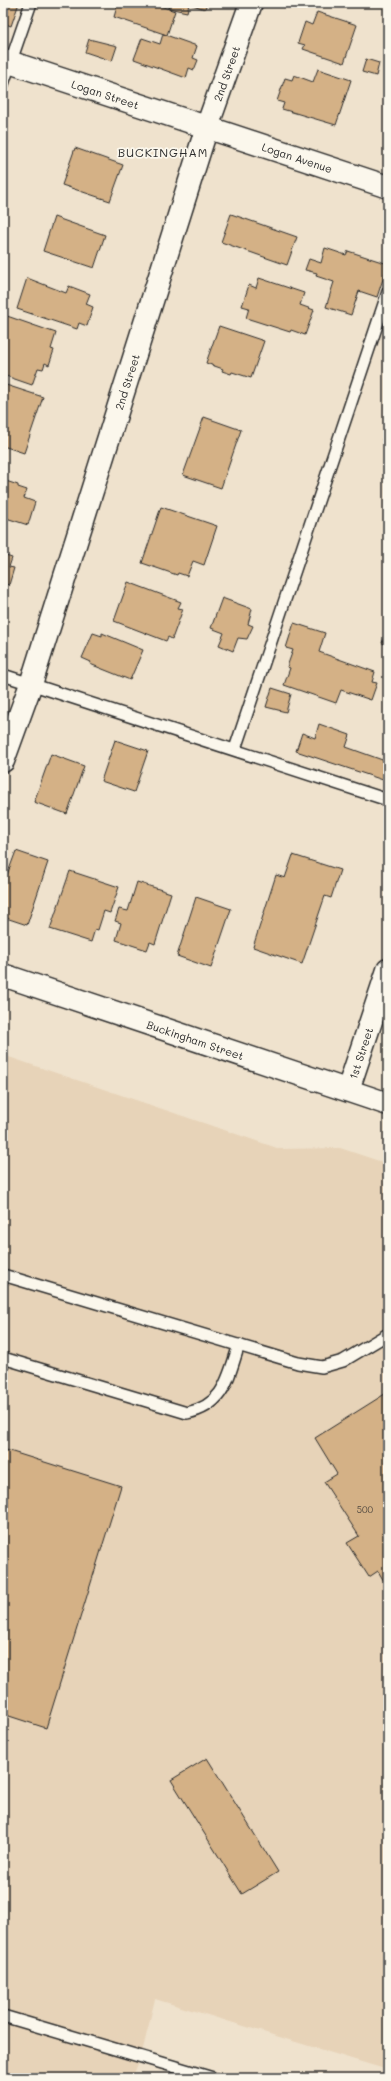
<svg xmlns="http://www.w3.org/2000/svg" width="391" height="2081" font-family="Mali,sans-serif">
  <rect width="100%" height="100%" fill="#efe2cd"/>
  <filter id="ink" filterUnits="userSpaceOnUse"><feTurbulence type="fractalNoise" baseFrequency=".025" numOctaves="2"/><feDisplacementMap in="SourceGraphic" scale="8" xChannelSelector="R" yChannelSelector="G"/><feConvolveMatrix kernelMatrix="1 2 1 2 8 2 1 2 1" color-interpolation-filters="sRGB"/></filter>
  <g filter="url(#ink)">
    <polygon fill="#e7d3b8" points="3,1055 280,1149 340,1148 388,1164 388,2070 155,1999 141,2057 132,2078 3,2078"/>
    <g fill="#d4b186" stroke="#2b2b2b">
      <polygon points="3,3 19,3 11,26 3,23"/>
      <polygon points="118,3 151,3 175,11 167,35 114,17"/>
      <polygon points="169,3 207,3 205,9 189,4 187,12 168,8"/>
      <polygon points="317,12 357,25 344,63 303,49 305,45 298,43 305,22 312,25"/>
      <polygon points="163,34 197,46 193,58 198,60 194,70 189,68 186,78 134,59 142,38 160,44"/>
      <polygon points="89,39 117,46 112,61 85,52"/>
      <polygon points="366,59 379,63 376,76 362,72"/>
      <polygon points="318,69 351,80 336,125 282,109 284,103 277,101 285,78 292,80 294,75 313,82"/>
      <polygon points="75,148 123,165 110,201 62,185"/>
      <polygon points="231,214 297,237 287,265 221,242"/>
      <polygon points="54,217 105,235 94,268 43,251"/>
      <polygon points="325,248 346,255 348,251 388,264 377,297 359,291 351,315 326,307 334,282 316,276 317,273 305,270 309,259 321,263"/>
      <polygon points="27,278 66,293 69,286 90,294 86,304 93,307 87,326 79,323 77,329 17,309"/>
      <polygon points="259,278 304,293 300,305 314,310 305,335 291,330 290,332 246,318 249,308 242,306 249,285 256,288"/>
      <polygon points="7,316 56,333 51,349 54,350 49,365 45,363 43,369 38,368 32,385 3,375 5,356 3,355 3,329"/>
      <polygon points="219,326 264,341 251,378 232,372 231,374 222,371 223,369 206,363"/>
      <polygon points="3,384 43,397 24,453 3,446"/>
      <polygon points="204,417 241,430 221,488 183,475"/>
      <polygon points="388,423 388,442 382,440"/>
      <polygon points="3,480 18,485 18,487 27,490 24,498 35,502 28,525 3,517"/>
      <polygon points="161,507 217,526 204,565 193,561 187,576 178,573 177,575 142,563"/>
      <polygon points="3,555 12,558 9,567 14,568 9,585 3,583"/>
      <polygon points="128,582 181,602 178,608 183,609 172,639 168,637 166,641 114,621"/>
      <polygon points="222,598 252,609 248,624 253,626 247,639 238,638 233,651 219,645 224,633 211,628"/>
      <polygon points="294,623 325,633 319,652 375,672 372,682 377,683 371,700 341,690 336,703 284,685 290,668 287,667 293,650 286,648"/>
      <polygon points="388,627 388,645 382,643"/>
      <polygon points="93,633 102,636 102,633 143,650 130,680 90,664 91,662 82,658"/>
      <polygon points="272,688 291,694 286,712 266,707"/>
      <polygon points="319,724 350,735 346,747 388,762 386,781 296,751 302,733 315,738"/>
      <polygon points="115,740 148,751 134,792 101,781"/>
      <polygon points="51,754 84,766 67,814 34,802"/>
      <polygon points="16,851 48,862 27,925 3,917 3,874 7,875"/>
      <polygon points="293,855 340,870 331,898 325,896 302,964 253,947 276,875 285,878"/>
      <polygon points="70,871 119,887 110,913 104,911 98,930 95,929 91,942 50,929"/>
      <polygon points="137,882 171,893 155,944 150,942 147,950 116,940 121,923 115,921 119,909 128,911"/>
      <polygon points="196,897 231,909 211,968 177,956"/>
      <polygon points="388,1392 388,1588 378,1571 369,1577 347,1543 359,1536 324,1482 337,1474 315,1438"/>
      <polygon points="3,1449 121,1486 46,1728 3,1714"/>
      <polygon points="207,1758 278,1872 242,1894 171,1780"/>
    </g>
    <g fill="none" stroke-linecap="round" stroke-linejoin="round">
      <defs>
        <g id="service">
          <polyline points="3,84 31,3"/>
          <polyline points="3,675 388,800"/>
          <polyline points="235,749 388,292"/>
          <polyline points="3,1275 298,1363 322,1367 343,1361 388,1334"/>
          <path d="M3 1358 187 1413C225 1405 228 1377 239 1345"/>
          <polyline points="3,2016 213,2078"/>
        </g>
        <g id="minor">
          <path id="s1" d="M3 60 388 187"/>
          <path id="s2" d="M3 761 31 684 207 127 251 3"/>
          <path id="s3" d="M3 975 388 1104"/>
          <path id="s4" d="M348 1090 388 970"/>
        </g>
      </defs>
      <use href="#service" stroke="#2b2b2b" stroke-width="14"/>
      <use href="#minor" stroke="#2b2b2b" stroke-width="25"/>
      <use href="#service" stroke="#fbf7ec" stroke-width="11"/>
      <use href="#minor" stroke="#fbf7ec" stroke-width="22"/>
    </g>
  </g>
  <g text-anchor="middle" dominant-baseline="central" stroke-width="3.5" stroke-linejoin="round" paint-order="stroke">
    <g font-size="9" fill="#554c42">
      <text x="365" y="1509">500</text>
    </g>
    <g font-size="11" fill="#2b2b2b" stroke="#fbf7ec">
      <text stroke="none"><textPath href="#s2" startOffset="723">2nd Street</textPath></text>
      <text stroke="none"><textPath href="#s1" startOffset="108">Logan Street</textPath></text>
      <text stroke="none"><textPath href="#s1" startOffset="310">Logan Avenue</textPath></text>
      <text stroke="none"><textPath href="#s2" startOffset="399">2nd Street</textPath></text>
      <text stroke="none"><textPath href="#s3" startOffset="203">Buckingham Street</textPath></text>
      <text stroke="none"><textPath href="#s4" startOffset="39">1st Street</textPath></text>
    </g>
    <g font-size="12" letter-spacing="1" fill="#2b2b2b" stroke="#fbf7ec">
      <text x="163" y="152">BUCKINGHAM</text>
    </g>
  </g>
  <rect width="391" height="2081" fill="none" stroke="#fbf7ec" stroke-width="16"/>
  <rect x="8" y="8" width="375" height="2065" fill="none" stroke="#2b2b2b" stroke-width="1.5" filter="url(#ink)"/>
</svg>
